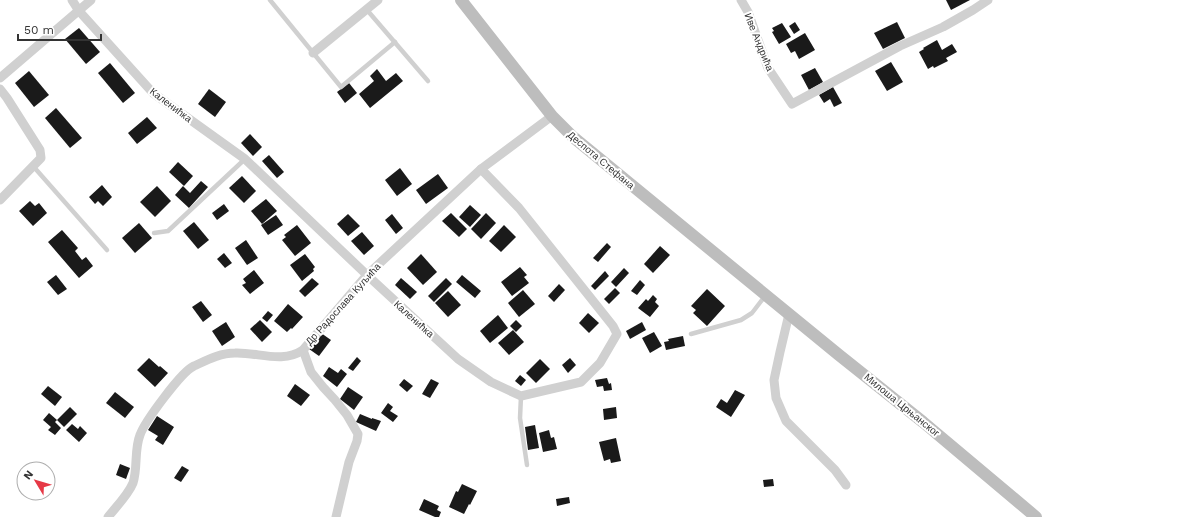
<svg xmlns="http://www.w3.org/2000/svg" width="1190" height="517" font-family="'Work Sans',sans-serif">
  <rect width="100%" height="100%" fill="#fff"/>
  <g fill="#1a1a1a">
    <polygon points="946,0 970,0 951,10"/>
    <polygon points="795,22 800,30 794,34 789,26"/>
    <polygon points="897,22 905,38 883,49 874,33"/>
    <polygon points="782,23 791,37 779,44 772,32 774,31 772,28"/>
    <polygon points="79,28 100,52 86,64 65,39"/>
    <polygon points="805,33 815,50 799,59 795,51 791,53 786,44"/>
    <polygon points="937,40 942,50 952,44 957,52 946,58 948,61 934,68 933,66 928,69 919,52 924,49 923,48"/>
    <polygon points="891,62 903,82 887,91 875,71"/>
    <polygon points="110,63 135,93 123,103 98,73"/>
    <polygon points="815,68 823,82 809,90 801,75"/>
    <polygon points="377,69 386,81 396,73 403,81 370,108 359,94 374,81 370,76"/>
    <polygon points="29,71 49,95 34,107 15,83"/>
    <polygon points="349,83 357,93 345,103 337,92"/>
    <polygon points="833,87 842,103 834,107 830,99 824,103 819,95"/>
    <polygon points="209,89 226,102 215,117 198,104"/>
    <polygon points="56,108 82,138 70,148 45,118"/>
    <polygon points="147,117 157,128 137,144 128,133"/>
    <polygon points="250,134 262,147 253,156 241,143"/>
    <polygon points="269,155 284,172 277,178 262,161"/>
    <polygon points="178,162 193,176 184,186 169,172"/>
    <polygon points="400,168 412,184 397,196 385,180"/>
    <polygon points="438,174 448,188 426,204 416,190"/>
    <polygon points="242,176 256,191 244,203 229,188"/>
    <polygon points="201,181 208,187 189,208 175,195 183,186 190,193"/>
    <polygon points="102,185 112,197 103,206 98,201 95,204 89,197"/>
    <polygon points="157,186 171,201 155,217 140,202"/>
    <polygon points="266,199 277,211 262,224 251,211"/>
    <polygon points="30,201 35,206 39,203 47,213 33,226 19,211"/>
    <polygon points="224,204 229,211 217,220 212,213"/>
    <polygon points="470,205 481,215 470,227 459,217"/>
    <polygon points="451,213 467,229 459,237 442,221"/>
    <polygon points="486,213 496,223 481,239 471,229"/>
    <polygon points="348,214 360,226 348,236 337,224"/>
    <polygon points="392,214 403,228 396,234 385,220"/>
    <polygon points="276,215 283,225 268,235 261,225"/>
    <polygon points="194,222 209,240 198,249 183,231"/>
    <polygon points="139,223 152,238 135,253 122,238"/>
    <polygon points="297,225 311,243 295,256 282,240 286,237 284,235"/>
    <polygon points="504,225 516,237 501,252 489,241"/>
    <polygon points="62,230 78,248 75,251 82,260 86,257 93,266 79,278 48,242"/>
    <polygon points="362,232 374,246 364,255 351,241"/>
    <polygon points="246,240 258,258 247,265 235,248"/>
    <polygon points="607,243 611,247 598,262 593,258"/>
    <polygon points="660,246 670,255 653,273 644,264"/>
    <polygon points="224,253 232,263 225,268 217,259"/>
    <polygon points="305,254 315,267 313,269 314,271 302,281 290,265"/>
    <polygon points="421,254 437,272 423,285 407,268"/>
    <polygon points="520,267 527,275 524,277 529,283 512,296 501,282"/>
    <polygon points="624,268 629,273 616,287 611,282"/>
    <polygon points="254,270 264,283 250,294 242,285 246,283 243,279"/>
    <polygon points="605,271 609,276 595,290 591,286"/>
    <polygon points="56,275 67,289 58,295 47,282"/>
    <polygon points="462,275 481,291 475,298 456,282"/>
    <polygon points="312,278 319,284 305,297 299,291"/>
    <polygon points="401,278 417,292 410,299 395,285"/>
    <polygon points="446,278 452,284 434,302 428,296"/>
    <polygon points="640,280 645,285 637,295 631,291"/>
    <polygon points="559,284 565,290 554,302 548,296"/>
    <polygon points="615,288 620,293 609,304 604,299"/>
    <polygon points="707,289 725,306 707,326 693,313 696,310 691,306"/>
    <polygon points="523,290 535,304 519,317 508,303"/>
    <polygon points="448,291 461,305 448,317 435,303"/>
    <polygon points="653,295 657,299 655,302 659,306 650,317 638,308 646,299 648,301"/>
    <polygon points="201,301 212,315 203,322 192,307"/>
    <polygon points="288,304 303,317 292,329 291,328 287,332 274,321"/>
    <polygon points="268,311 273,315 267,322 262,318"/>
    <polygon points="588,313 599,323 589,333 579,323"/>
    <polygon points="498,315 508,328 490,343 480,331"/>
    <polygon points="260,320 272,332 262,342 250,329"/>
    <polygon points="516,320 522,326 516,332 510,326"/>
    <polygon points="226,322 235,337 222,346 212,331"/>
    <polygon points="642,322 646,330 630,339 626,331"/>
    <polygon points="513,330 524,342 509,355 498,343"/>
    <polygon points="654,332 662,346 650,353 642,338"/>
    <polygon points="321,333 331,340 319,356 309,349"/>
    <polygon points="683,336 685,346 666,350 664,342 669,341 668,339"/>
    <polygon points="357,357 361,361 353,371 348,368"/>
    <polygon points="149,358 159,367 160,366 168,373 155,387 137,370"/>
    <polygon points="570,358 576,365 568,373 562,365"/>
    <polygon points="540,359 550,369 536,383 526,373"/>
    <polygon points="329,367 338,373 341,369 347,374 337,387 323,376"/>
    <polygon points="520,375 526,380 521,386 515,381"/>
    <polygon points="607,378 609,384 611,383 612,390 604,391 603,386 597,387 595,380"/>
    <polygon points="404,379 413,386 407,392 399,385"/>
    <polygon points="431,379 439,383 430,398 422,394"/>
    <polygon points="295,384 310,395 301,406 287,396"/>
    <polygon points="48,386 62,397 55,406 41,394"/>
    <polygon points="348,387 363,397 354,410 340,399"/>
    <polygon points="735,390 745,395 731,417 716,407 721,399 727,403"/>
    <polygon points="115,392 134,407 125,418 106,403"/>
    <polygon points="388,403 393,407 390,411 398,416 393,422 381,413"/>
    <polygon points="70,407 77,414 64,427 57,420"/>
    <polygon points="616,407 617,418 604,420 603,409"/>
    <polygon points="49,413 57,420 55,422 61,428 55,435 48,430 51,427 43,420"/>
    <polygon points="360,414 372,419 372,418 381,421 376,431 356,422"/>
    <polygon points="157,416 174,427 163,445 155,440 158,436 148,430"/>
    <polygon points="72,424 78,429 80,426 87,433 79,442 66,430"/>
    <polygon points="535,425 539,448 528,450 525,427"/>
    <polygon points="549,430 551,438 554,437 557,449 543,452 539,433"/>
    <polygon points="616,438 621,461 611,463 610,459 604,461 599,442"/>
    <polygon points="120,464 130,468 126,479 116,475"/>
    <polygon points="182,466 189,470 181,482 174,478"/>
    <polygon points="773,479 774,486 764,487 763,480"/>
    <polygon points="462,484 477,491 470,505 469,504 464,514 449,507 456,491 458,492"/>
    <polygon points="569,497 570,503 557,506 556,499"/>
    <polygon points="424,499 439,506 437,510 441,512 439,517 435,517 419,510"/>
  </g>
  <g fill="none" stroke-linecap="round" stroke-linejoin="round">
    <g stroke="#d0d0d0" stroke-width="4.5">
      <polyline points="270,0 341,87 395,42"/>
      <polyline points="367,10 428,81"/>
      <polyline points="33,166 107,250"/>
      <polyline points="154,233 168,231 245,159"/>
      <polyline points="691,334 741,320 752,313 765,296"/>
      <polyline points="521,396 520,418 527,465"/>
    </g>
    <g stroke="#d0d0d0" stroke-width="9">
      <polyline points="72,0 79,11 153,93 245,159 367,275 458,359 491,382 521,396 581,382 600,363 617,334 613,326 519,208 481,169"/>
      <polyline points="741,0 748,12 768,68 792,104 900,46 943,27 973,10 988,0"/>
      <polyline points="313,53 378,0"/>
      <polyline points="0,78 91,0"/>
      <polyline points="0,89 7,98 40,150 41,158 0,200"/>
      <polyline points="789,314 780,352 774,380 776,398 786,421 835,470 846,485"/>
      <polyline points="303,350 311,372 323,387 335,400 347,415 358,434 357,441 349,462 336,517"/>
      <path d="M108 517C116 507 128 495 133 483 138 467 134 450 140 435 145 421 182 371 194 366 207 360 220 353 235 353 258 352 282 364 303 350L367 275 481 169 552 116"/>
    </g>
    <polyline stroke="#bdbdbd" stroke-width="12" points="461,0 552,116 573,137 839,355 923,422 1036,517"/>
  </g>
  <g text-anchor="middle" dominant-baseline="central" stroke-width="4" stroke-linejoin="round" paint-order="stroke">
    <g font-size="10" fill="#333" stroke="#fff">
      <text transform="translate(759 42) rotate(68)">Иве Андрића</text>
      <text transform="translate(171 105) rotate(37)">Каленићка</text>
      <text transform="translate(601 160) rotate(40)">Деспота Стефана</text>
      <text transform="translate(343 304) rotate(-48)">Др Радослава Куљића</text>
      <text transform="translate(414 319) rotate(42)">Каленићка</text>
      <text transform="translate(902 405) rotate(39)">Милоша Црњанског</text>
    </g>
  </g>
  <g transform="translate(36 481) rotate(308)"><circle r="19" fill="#ffffff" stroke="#adadad"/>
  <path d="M0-3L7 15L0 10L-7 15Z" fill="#e63946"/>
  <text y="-6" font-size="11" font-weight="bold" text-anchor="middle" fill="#333333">N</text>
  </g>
  <path d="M18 34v6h83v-6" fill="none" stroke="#333333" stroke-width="2"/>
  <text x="24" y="34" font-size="12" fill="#333333" stroke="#ffffff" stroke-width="3" paint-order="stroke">50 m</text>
</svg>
